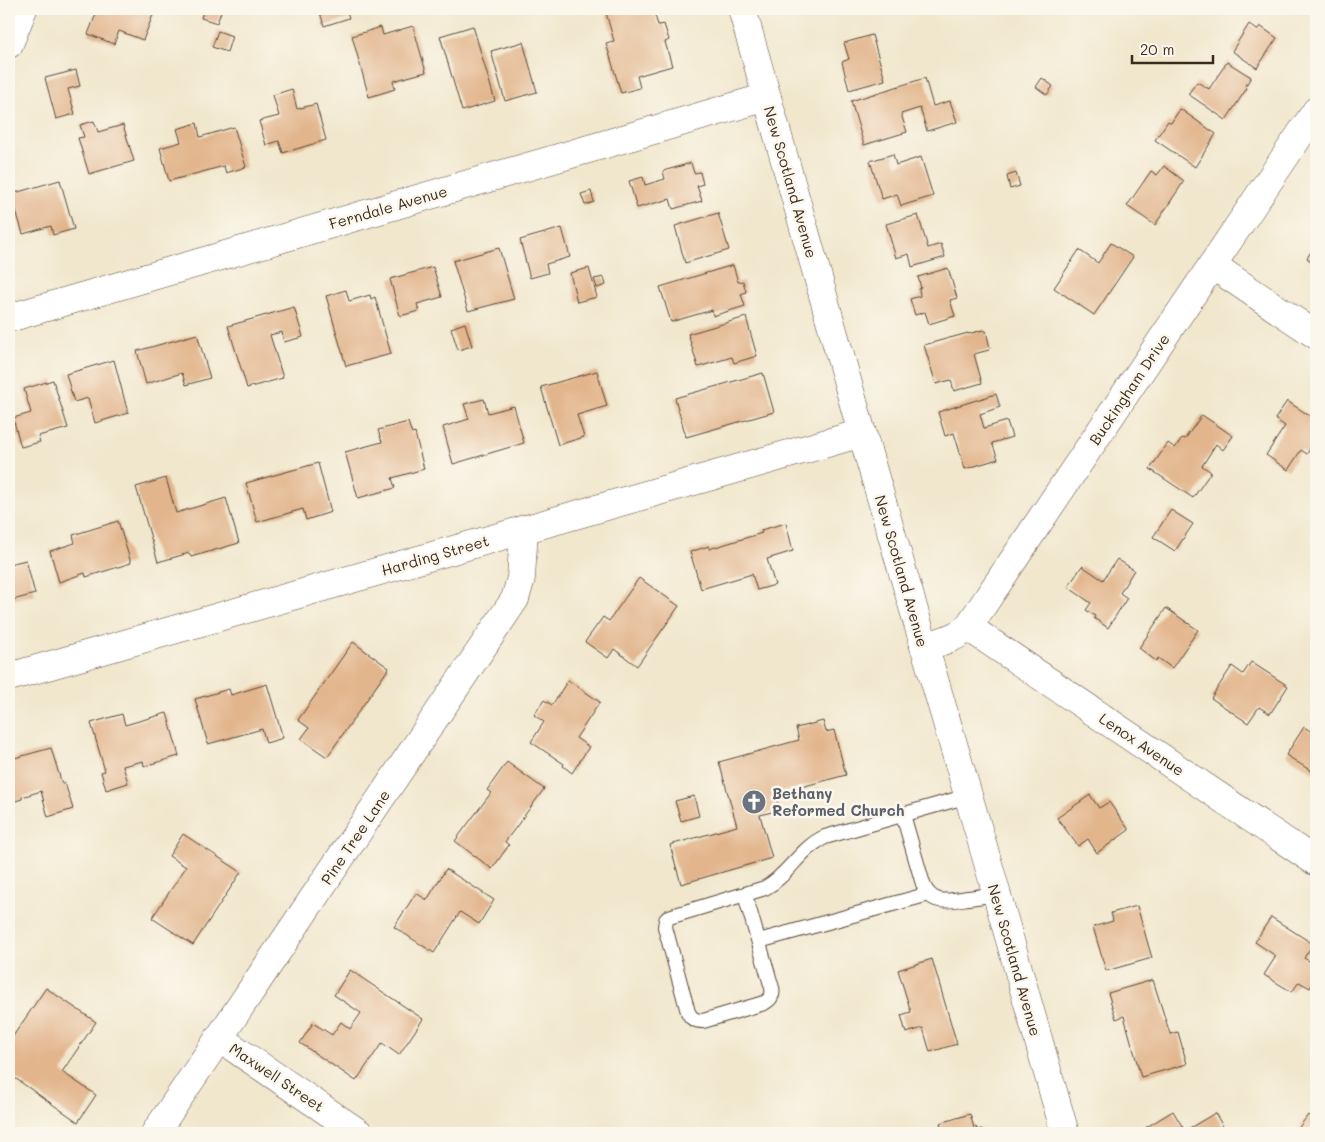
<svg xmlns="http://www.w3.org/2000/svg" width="1325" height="1142" font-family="Mali,sans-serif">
  <rect width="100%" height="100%" fill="#fbf7ec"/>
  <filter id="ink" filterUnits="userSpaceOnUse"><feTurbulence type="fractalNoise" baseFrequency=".02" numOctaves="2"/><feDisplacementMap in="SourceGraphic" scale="10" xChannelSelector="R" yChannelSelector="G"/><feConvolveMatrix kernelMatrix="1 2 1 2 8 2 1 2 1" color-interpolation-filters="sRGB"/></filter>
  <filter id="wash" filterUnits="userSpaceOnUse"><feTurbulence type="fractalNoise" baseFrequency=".0096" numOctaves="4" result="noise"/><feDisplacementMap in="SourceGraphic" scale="20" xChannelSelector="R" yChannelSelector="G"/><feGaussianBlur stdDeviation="1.12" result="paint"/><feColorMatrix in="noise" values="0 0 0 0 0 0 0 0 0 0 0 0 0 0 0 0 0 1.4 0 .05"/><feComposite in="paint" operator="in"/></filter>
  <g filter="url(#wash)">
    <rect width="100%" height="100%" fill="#f1e7cd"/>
    <g id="blocks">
      <g fill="#e2b58c">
        <polygon points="98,9 150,9 155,10 143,40 119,31 114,44 88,34"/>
        <polygon points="204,9 222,9 217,23 201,18"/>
        <polygon points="319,9 346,9 349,18 324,26"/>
        <polygon points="622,9 653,9 658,25 664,24 669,40 665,42 672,66 637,76 640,88 621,93 606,43 614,41 606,13"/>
        <polygon points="1249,24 1257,30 1260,26 1277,38 1257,68 1232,51"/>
        <polygon points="413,26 426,72 393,81 395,89 369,97 352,36 381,27 383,35"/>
        <polygon points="473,26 495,101 462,111 440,36"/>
        <polygon points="218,31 232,36 227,52 212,47"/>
        <polygon points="872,35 885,80 849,90 842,62 849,59 844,43"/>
        <polygon points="523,42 537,92 505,101 491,51"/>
        <polygon points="1227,62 1251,77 1245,87 1247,88 1226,120 1188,94 1197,82 1209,89"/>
        <polygon points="76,70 80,86 68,89 75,114 56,119 45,78"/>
        <polygon points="925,78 933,106 950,101 957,122 927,131 920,108 901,114 907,132 864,145 851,101"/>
        <polygon points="1042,78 1053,86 1047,95 1036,87"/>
        <polygon points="292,89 297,109 316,104 326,140 283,153 279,141 266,145 259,121 279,116 273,95"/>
        <polygon points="1180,109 1216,134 1195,167 1155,140 1168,121 1171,123"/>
        <polygon points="94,121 98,132 123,125 134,161 89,174 78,138 84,137 80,125"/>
        <polygon points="197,123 200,137 234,127 246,167 226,173 224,166 169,181 160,148 181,142 177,129"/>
        <polygon points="893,154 896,165 921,157 933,196 901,206 897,194 882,199 870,161"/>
        <polygon points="691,163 694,173 700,172 703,184 697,186 702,201 673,209 670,199 637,208 629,181 643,177 645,185 665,179 663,171"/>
        <polygon points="1164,166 1184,181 1155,225 1127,206 1151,171 1157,175"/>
        <polygon points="1016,173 1020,186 1010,189 1007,176"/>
        <polygon points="60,180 74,229 53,235 51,226 23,234 11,194"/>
        <polygon points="591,191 594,202 585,205 581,194"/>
        <polygon points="718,213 729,250 685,263 675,226"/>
        <polygon points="918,215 928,248 941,244 945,257 912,267 909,254 896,258 886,224"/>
        <polygon points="562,228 570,257 546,264 548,273 530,278 520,240"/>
        <polygon points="1111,243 1133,257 1094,315 1054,288 1079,250 1098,263"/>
        <polygon points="1316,244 1316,265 1307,258"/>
        <polygon points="499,248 514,299 468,311 453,261"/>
        <polygon points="733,265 738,282 743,281 746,292 741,294 745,306 713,316 712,310 671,322 660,287"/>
        <polygon points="433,267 442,297 417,304 419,311 400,316 390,279"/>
        <polygon points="589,268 597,297 577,302 570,273"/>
        <polygon points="948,268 957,298 950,300 955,316 929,324 925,312 915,315 910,299 920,296 919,289 921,288 918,277"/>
        <polygon points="604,277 606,285 597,288 594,279"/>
        <polygon points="346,290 349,301 370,295 371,299 375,297 391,354 346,366 326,296"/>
        <polygon points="294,307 303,337 284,342 282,332 270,335 283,378 247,388 228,326"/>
        <polygon points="746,317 757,356 734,363 732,357 698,367 688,334"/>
        <polygon points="465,323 472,346 458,350 451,328"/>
        <polygon points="983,330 986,331 990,348 989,350 974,354 982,383 954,391 951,380 936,384 924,345 968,333 968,334"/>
        <polygon points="197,334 210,378 186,385 182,373 146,384 137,351"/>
        <polygon points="114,360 128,413 95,423 88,398 74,402 66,374"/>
        <polygon points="597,371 607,406 577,415 584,437 558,445 541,387"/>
        <polygon points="763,373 774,412 686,437 675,398"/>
        <polygon points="53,380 68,428 38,436 40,442 21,447 13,418 31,413 24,389"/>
        <polygon points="996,394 1000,407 980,414 984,428 1007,421 1012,437 992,443 998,459 965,469 954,433 945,436 938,412"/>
        <polygon points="484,399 488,413 514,406 524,443 453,464 443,427 469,419 464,404"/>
        <polygon points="1287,401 1316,420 1316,450 1311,447 1307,454 1301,450 1288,470 1266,455 1285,426 1275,419"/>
        <polygon points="1202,415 1233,436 1223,450 1216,444 1202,466 1211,472 1193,498 1150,469 1168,443 1175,448 1182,438 1185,439"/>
        <polygon points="408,422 412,434 415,433 424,469 392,478 395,488 358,498 345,452 382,442 378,430"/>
        <polygon points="318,463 331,512 306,520 303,509 257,522 246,483"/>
        <polygon points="166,478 176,513 226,498 239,543 191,557 189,553 158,562 136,487"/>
        <polygon points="1171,510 1193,524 1175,551 1153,537"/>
        <polygon points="118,521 131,563 86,577 85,573 59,582 50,551 75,543 73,535"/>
        <polygon points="786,523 793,551 767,559 775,585 757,590 752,574 701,589 690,552 709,546 709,549 762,533 761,530"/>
        <polygon points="1117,559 1134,570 1120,593 1127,598 1108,628 1094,618 1095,616 1086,610 1091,603 1068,587 1082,566 1103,580"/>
        <polygon points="26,560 35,594 9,601 9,564"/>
        <polygon points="639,578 679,606 637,666 614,649 608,658 585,642 603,617 609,621"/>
        <polygon points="1166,608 1198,630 1172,668 1158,658 1156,661 1139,648"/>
        <polygon points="353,642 389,668 327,757 301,739 309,728 298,720"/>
        <polygon points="1251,662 1288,686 1270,714 1259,707 1248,723 1211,698 1232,666 1243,674"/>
        <polygon points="568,680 600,702 576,738 589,747 572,773 563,766 564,764 531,742 544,722 534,715 544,700 552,705"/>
        <polygon points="267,684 283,738 266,743 262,729 208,744 195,699 229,689 231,695"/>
        <polygon points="167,713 179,756 144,766 143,761 123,766 128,783 106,790 101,772 105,771 91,723 122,714 125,725"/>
        <polygon points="823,721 826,732 834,730 846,775 775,794 780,810 760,815 772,858 681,884 670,845 737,826 719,762 799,740 796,728"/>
        <polygon points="1316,725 1316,774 1286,755 1304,727 1312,732"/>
        <polygon points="51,748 62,784 65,783 73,809 48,817 41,791 22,797 22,799 9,803 9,754 11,759"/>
        <polygon points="507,762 544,789 505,842 509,845 492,869 455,841 491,793 487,790"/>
        <polygon points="1090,795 1099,808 1109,802 1129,830 1097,853 1088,839 1078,846 1057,818"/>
        <polygon points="694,796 699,816 681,821 675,801"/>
        <polygon points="183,834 241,872 193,945 152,918 186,867 169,856"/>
        <polygon points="446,869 494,900 479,924 460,912 434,953 394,927 416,893 427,900"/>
        <polygon points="1137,906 1152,958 1106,971 1093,927 1113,921 1111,913"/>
        <polygon points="1271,917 1313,944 1304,958 1316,965 1316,978 1310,988 1299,982 1292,992 1264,975 1276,956 1255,942"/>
        <polygon points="932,959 957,1044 930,1052 923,1028 906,1033 901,1015 911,1012 898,970"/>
        <polygon points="350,970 423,1019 399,1055 382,1043 356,1081 300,1043 313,1023 332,1035 341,1022 350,1029 361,1013 334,995"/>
        <polygon points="1153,980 1170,1034 1178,1032 1187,1064 1141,1077 1124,1016 1116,1019 1108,993"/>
        <polygon points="46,988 96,1022 62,1072 96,1095 78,1122 9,1074 9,1042"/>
        <polygon points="1173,1111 1185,1131 1215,1113 1227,1133 1142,1133 1147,1130 1145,1128"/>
        <polygon points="970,1114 974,1128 976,1127 977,1130 982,1129 984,1133 943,1133 940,1123"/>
        <polygon points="1308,1115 1316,1121 1316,1133 1295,1133"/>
      </g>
    </g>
  </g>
  <g filter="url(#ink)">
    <use href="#blocks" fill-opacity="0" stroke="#564638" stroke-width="1"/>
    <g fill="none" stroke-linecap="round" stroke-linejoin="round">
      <defs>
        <g id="service">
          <path d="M903 815 923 884C931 906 949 901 968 898 978 897 987 895 997 894"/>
          <path d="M745 895 772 988C774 995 770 1000 764 1003L703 1021C696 1021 691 1019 688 1012L665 927 666 920 669 917 765 888C788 876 800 848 825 837L968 796"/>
          <polyline points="759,941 929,894"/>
        </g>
        <g id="minor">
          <polyline points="9,44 23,9"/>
          <polyline points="1212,265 1316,335"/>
          <polyline points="9,318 767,97"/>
          <polyline points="968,627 1316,862"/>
          <polyline points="9,677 862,433"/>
          <polyline points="219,1038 359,1133"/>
          <polyline points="155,1133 515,599 521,578 524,529"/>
        </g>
        <g id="tertiary">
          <polyline points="742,9 862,433 983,846 1065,1133"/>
          <path d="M924 647C939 642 957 638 968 627 971 623 974 618 977 614L1316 111"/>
        </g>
      </defs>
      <use href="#service" stroke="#564638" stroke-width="16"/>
      <use href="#minor" stroke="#564638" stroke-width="29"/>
      <use href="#tertiary" stroke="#564638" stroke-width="29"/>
      <use href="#service" stroke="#fff" stroke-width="14"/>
      <use href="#minor" stroke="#fff" stroke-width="28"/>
      <use href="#tertiary" stroke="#fff" stroke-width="28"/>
    </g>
  </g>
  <defs>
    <symbol id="church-disc" viewBox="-11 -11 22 22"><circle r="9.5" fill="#6b7280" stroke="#fbf7ec"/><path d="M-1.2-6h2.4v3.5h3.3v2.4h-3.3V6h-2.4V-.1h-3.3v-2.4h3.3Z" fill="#fff"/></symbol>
  </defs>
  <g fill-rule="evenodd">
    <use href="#church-disc" x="740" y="788" width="28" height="28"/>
  </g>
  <g text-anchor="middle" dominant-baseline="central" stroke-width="5" stroke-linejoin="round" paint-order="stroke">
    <g font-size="15" fill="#3b2a1e" stroke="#fbf7ec">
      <text transform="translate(791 182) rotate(74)">New Scotland Avenue</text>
      <text transform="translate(388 207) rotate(-16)">Ferndale Avenue</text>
      <text transform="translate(1129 389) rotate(-56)">Buckingham Drive</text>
      <text transform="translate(435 555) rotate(-16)">Harding Street</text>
      <text transform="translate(902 571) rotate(74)">New Scotland Avenue</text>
      <text transform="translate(1142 744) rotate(34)">Lenox Avenue</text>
      <text transform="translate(355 837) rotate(-56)">Pine Tree Lane</text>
      <text transform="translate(1015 960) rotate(74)">New Scotland Avenue</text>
      <text transform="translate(277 1077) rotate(34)">Maxwell Street</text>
    </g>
    <g font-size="15" font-weight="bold" fill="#5b616d" stroke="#fbf7ec" text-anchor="start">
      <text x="772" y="793">Bethany<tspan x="772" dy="17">Reformed Church</tspan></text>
    </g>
  </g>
  <rect width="1325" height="1142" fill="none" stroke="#fbf7ec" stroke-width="30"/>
  <path d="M1132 55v8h81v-8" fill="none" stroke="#3b2a1e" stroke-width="2.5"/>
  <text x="1140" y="55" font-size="15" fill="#3b2a1e" stroke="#fbf7ec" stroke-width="4" paint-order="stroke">20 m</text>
</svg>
